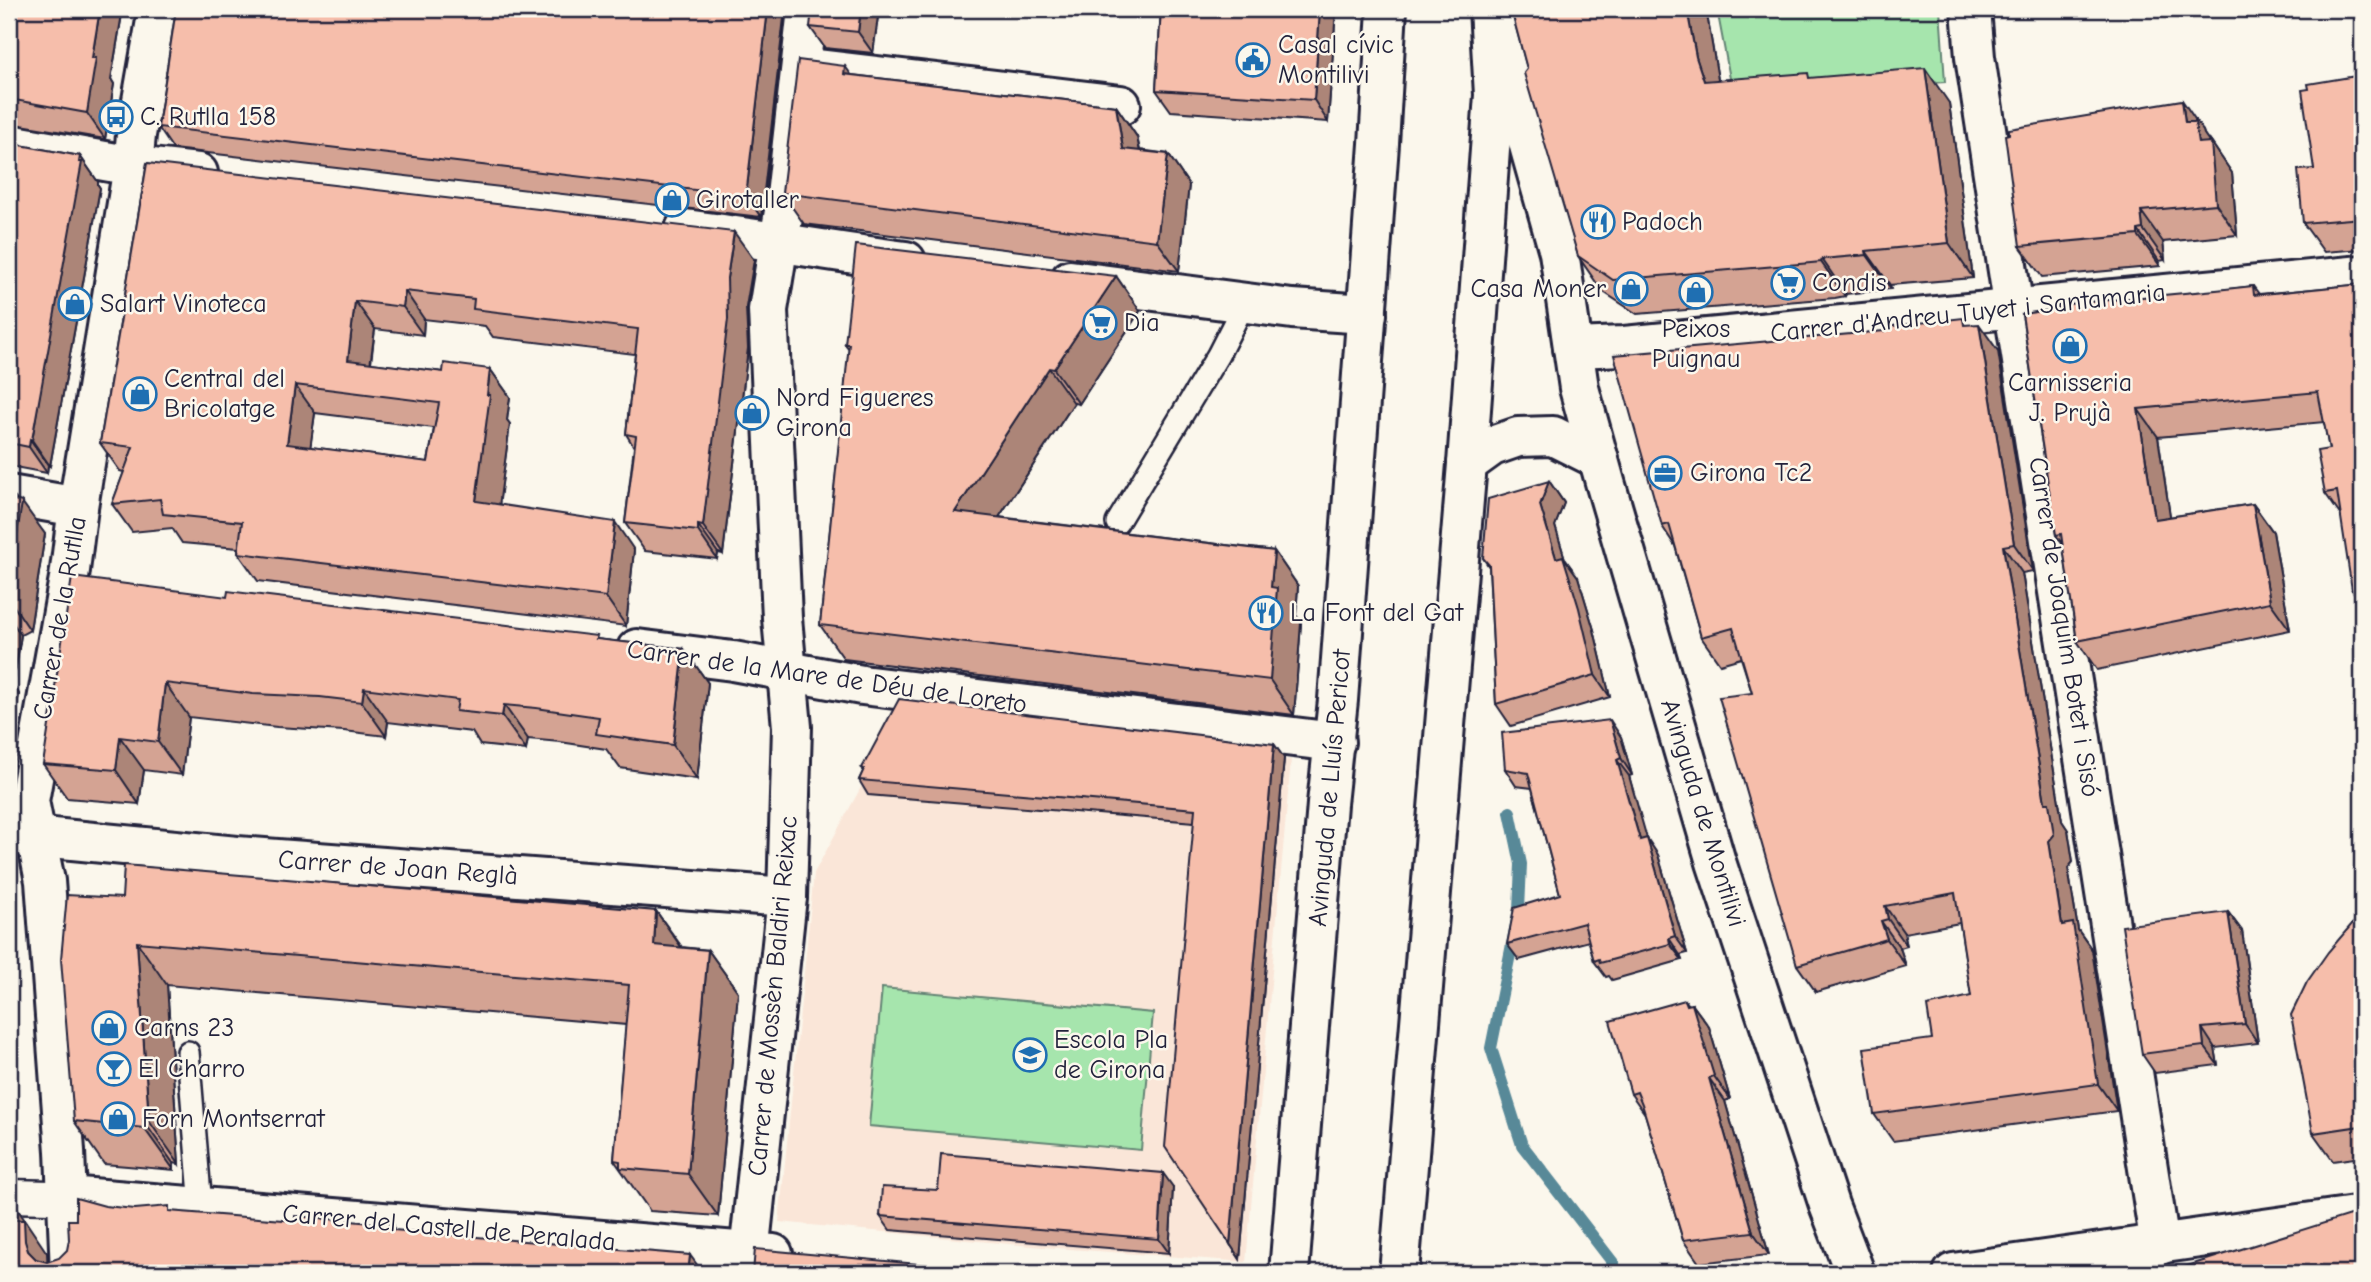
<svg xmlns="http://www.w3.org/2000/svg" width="2371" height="1282" font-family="'Comic Neue',sans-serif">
  <rect width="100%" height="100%" fill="#fbf7ec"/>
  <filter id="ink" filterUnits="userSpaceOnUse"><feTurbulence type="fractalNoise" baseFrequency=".0143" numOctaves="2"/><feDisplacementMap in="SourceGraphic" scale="14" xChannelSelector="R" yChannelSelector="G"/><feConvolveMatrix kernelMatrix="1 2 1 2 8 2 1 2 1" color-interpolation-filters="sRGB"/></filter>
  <g filter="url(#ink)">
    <polygon fill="#fae6d8" points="900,716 1291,760 1246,1262 1043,1247 779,1222 814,873"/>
    <g fill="#a6e5ad" stroke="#648474" stroke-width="2">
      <polygon points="1717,9 1940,9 1945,82 1747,94 1731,84"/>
      <polygon points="882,988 1153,1013 1141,1150 869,1126"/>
    </g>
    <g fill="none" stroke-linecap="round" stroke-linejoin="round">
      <polyline stroke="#598998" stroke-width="12" points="1510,812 1521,864 1519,910 1491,1048 1522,1145 1614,1264"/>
      <defs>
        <g id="service">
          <polyline points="1117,523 1218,355 1245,302"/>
          <polyline points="188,1052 201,1207"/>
        </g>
        <polyline id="pedestrian" points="9,1196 51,1197"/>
        <g id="minor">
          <polyline points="1971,9 1975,57 2014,310 2160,1245"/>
          <polyline points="1500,31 1523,124 1559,252 1579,388 1605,482 1716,862 1829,1205 1855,1273"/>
          <polyline points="801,67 1121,105"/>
          <polyline points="9,144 133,166 198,173"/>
          <path d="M685 229C759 238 832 252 906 261"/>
          <polyline points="1070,280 1292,309 1367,314"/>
          <polyline points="1573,348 1624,346 2362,275"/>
          <polyline points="1467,464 1492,446 1518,437 1553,436 1599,459"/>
          <polyline points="9,495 78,507"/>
          <polyline points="637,649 733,661 862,685 1335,742"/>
          <polyline points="11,834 237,856 787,897"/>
          <polyline points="67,1196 773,1254"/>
          <polyline points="70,1273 65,1151 45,881 29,801 69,578 78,507 133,166 136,135 158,9"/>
          <polyline points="747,1273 787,897 792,727 782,618 768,310 785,205 807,9"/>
          <polyline points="1953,1273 2362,1215"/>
        </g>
        <g id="tertiary">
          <polyline points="1289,1273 1327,804 1338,700 1379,144 1387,9"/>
          <polyline points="1399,1273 1467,464 1494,95 1489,9"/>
        </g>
      </defs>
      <use href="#service" stroke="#22223b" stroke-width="26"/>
      <use href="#pedestrian" stroke="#22223b" stroke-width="37"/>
      <use href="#minor" stroke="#22223b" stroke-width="44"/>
      <use href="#tertiary" stroke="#22223b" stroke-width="44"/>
      <use href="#service" stroke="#fbf7ec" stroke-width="21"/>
      <use href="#pedestrian" stroke="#fbf7ec" stroke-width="32"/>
      <use href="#minor" stroke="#fbf7ec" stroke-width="38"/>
      <use href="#tertiary" stroke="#fbf7ec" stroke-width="38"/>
    </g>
    <g fill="#d4a393" stroke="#22223b" stroke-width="2" fill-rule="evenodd">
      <polygon points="9,9 131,9 129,15 122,14 111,79 114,84 105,139 9,123"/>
      <polygon points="176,9 785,9 761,217 173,149 158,127"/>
      <polygon points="879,9 873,53 825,48 810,27"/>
      <polygon points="1161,9 1336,9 1328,122 1171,111 1156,90"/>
      <polygon points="1511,9 1706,9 1718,80 1812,78 1949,103 1973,278 1890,285 1891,289 1846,294 1845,296 1835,298 1637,314 1602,291 1578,256"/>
      <polygon points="851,75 1116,106 1137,137 1140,150 1168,154 1189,185 1179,271 804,224 782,193"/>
      <polygon points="2362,75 2362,249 2324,252 2303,223 2314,169"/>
      <polygon points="2203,131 2204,134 2209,142 2211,142 2232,173 2237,235 2163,242 2165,260 2159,261 2160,266 2042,277 2020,246"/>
      <polygon points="9,143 80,156 98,182 98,185 100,188 50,466 48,465 47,473 9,466"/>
      <path d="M147 163 754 260 746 307 748 348 723 554 718 553 717 559 645 551 625 523 634 447 626 434 635 354 493 337 485 326 424 319 423 335 375 329 371 363 443 372 490 369 510 397 507 420 510 424 499 504 634 550 626 626 258 581 238 553V548L182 543 172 528 132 532 112 504 124 472 120 471 100 443ZM315 413 434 428 428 462 310 447Z"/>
      <polygon points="1116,276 1140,311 1079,404 1074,403 999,517 1274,551 1298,586 1296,615 1301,623 1294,715 844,659 820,625 849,349 845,344"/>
      <polygon points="2362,284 2341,516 2325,493 2329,449 2324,422 2158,437 2170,517 2253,504 2273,532 2290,630 2097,670 2077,641 2063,545 2056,535 2022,314 2253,286 2259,294"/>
      <polygon points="1968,325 1998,351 2033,571 2022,573 2062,821 2068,830 2073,862 2068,868 2078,930 2092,950 2117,1111 1893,1141 1874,1114 1932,1039 1971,996 1960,923 1904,933 1907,946 1900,948 1906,966 1816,992 1797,965 1752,693 1741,658 1720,664 1701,637 1675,546 1662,526"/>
      <polygon points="1549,481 1564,503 1555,526 1565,559 1578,577 1594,630 1610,697 1511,726 1496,704 1489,567 1483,558"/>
      <polygon points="9,497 15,498 45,534 30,630 21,635 13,685 19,694 9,753"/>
      <polygon points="2362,589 2362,604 2352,590"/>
      <polygon points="227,597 684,649 708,683 697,779 620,768 606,749 560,742 528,739 526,750 480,745 472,732 388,722 386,736 344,731 277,727 189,717 182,775 144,770 139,804 67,798 43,764"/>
      <polygon points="1621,737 1632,775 1629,776 1646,838 1658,855 1687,953 1680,955 1682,960 1612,980 1609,976 1606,977 1594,961 1589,941 1519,960 1507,944 1560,894 1532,788 1516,786 1505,769"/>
      <polygon points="1274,744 1284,758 1240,1259 1230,1244 1194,822 868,795 859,780 864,770 862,768"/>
      <polygon points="122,898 656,911 682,947 708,950 738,992 718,1216 650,1211 614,1160 626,1025 167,985 179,1164 173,1163 174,1170 104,1164 74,1121"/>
      <polygon points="2228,912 2242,931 2258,1043 2215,1048 2218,1065 2155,1073 2142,1054"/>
      <polygon points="2362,915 2362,1157 2333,1161 2313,1133"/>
      <polygon points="1685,1000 1689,1005 1692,1004 1709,1027 1730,1099 1725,1101 1769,1255 1699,1263 1683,1240 1645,1114 1631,1094"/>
      <polygon points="1173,1187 1169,1253 890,1230 880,1216 938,1190"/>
    </g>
    <g fill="#ac8578" stroke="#22223b" stroke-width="2">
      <polygon points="100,9 118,9 122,14 111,79 114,84 105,139 87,113 92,58"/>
      <polygon points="125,9 131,9 129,15"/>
      <polygon points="768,9 785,9 761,217 746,196"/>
      <polygon points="861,9 879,9 873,53 858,32"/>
      <polygon points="1320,9 1336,9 1328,122 1314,100"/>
      <polygon points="1687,9 1706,9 1720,91 1704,81 1696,57"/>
      <polygon points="845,66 867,97 844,74"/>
      <polygon points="1925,68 1949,103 1973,278 1949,243"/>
      <polygon points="2182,100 2203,131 2204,134 2211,144 2211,142 2232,173 2237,235 2216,204 2185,122"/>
      <polygon points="1116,106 1137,137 1145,179 1123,149"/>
      <polygon points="1168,154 1189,185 1179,271 1157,241"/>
      <polygon points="80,156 98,182 98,185 100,188 50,466 32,440"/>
      <polygon points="2141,211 2163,242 2165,260 2143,229"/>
      <polygon points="2138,230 2159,261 2160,266 2138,235"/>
      <polygon points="734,232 754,260 746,307 748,348 723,554 703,526 727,278"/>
      <polygon points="1866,251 1890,285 1891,289 1867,255"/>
      <polygon points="1822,259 1846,294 1845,296 1821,262"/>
      <polygon points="1116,276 1140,311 1079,404 1054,369"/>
      <polygon points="405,291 424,319 423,335 403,307"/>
      <polygon points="355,301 375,329 367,388 348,360"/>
      <polygon points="1979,324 1998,351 2033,571 2014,544"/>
      <polygon points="1049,368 1074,403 980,546 955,512"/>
      <polygon points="490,369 510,397 507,420 510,424 496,529 476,501"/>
      <polygon points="295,385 315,413 307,472 287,444"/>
      <polygon points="2138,409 2158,437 2175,548 2155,519"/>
      <polygon points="30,439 48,465 47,473 29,447"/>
      <polygon points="1549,481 1564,503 1555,526 1565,559 1578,577 1594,630 1610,697 1595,675 1556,558 1540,505"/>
      <polygon points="15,498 21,508 22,502 45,534 30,630 9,599"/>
      <polygon points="2253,504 2273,532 2290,630 2270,602"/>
      <polygon points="615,522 634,550 626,626 606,597"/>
      <polygon points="698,525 718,553 717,559 698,531"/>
      <polygon points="2003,546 2022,573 2062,821 2068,830 2073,862 2068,868 2078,930 2092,950 2117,1111 2098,1084 2062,925 2049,841 2045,803"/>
      <polygon points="1274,551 1298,586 1296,615 1301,623 1294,715 1270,680 1271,587"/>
      <polygon points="9,617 21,635 13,685 19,694 9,753"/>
      <polygon points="684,649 708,683 697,779 673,745"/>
      <polygon points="165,683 189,717 182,775 158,742"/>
      <polygon points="364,688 388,722 386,736 362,702"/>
      <polygon points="504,705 528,739 526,750 502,716"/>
      <polygon points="1610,720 1621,737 1632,775 1621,758"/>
      <polygon points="120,737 144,770 139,804 116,770"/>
      <polygon points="1274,744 1284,758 1240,1259 1230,1244"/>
      <polygon points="1617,760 1629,776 1652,856 1640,840"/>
      <polygon points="1647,838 1658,855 1687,953 1675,936"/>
      <polygon points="1885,906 1904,933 1907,946 1888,919"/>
      <polygon points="656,911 686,954 654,945"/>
      <polygon points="2228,912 2242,931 2258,1043 2245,1024"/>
      <polygon points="1881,921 1900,948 1906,966 1887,939"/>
      <polygon points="1669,938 1680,955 1682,960 1670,944"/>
      <polygon points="137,942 167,985 179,1164 149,1121"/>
      <polygon points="708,950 738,992 718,1216 688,1174"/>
      <polygon points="1685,1000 1695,1014 1692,1004 1709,1027 1730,1099 1714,1076"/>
      <polygon points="2202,1028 2215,1048 2218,1065 2204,1046"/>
      <polygon points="1709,1078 1725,1101 1769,1255 1753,1232"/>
      <polygon points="143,1120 173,1163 174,1170 144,1128"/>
      <polygon points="1163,1173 1173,1187 1169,1253 1159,1239"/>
      <polygon points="14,1204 47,1253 48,1273 28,1251 15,1220"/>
      <polygon points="690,1255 703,1273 688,1273"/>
    </g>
    <g fill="#f6beab" stroke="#22223b" stroke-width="2" fill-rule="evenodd">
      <polygon points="9,9 100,9 92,58 96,58 87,113 9,99"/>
      <polygon points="176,9 768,9 746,196 158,127"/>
      <polygon points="812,9 861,9 858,32 810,27"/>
      <polygon points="1161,9 1320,9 1314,100 1156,90"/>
      <polygon points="1511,9 1687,9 1696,57 1704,81 1808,73 1809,78 1925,68 1949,243 1866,251 1867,255 1822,259 1821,262 1811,263 1613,280 1578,256 1524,73 1527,69"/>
      <polygon points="798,60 845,66 844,74 1116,106 1123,149 1168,154 1157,241 782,193"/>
      <polygon points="2362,75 2362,218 2303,223 2298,170 2314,169 2302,90 2309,89 2308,84"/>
      <polygon points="2182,100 2185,122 2195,122 2198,143 2211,142 2216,204 2141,211 2143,229 2138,230 2138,235 2020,246 2005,135 2009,134 2009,129"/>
      <polygon points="9,143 80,156 79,162 82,162 32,440 30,439 29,447 9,443"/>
      <path d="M147 163 734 232 727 278 728 319 703 526 698 525V531L625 523 636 436 626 434 638 329 473 309 474 299 405 291 403 307 355 301 348 360 443 372 444 363 490 369 487 395H490L476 501 615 522 606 597 238 553 242 522 163 514 160 499 112 504 133 447 100 443ZM295 385 439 403 428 462 287 444Z"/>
      <polygon points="856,245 1116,276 1054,369 1049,368 955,512 1274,551 1271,587 1277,588 1270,680 820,625 849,344 845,344"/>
      <polygon points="2362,284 2362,589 2352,590 2337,491 2325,493 2317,451 2329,449 2318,392 2138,409 2155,519 2253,504 2270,602 2077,641 2061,534 2056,535 2022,314 2058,309 2058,305 2216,290 2253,286 2254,295"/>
      <polygon points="1963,318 1964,325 1979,324 2014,544 2003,546 2045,803 2049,803 2054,835 2049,841 2062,925 2073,923 2098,1084 1874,1114 1864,1048 1932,1039 1927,1006 1971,996 1955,893 1885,906 1888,919 1881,921 1887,939 1797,965 1719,697 1752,693 1733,628 1701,637 1669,524 1662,526 1614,355 1884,331 1884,327"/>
      <polygon points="1549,481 1540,505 1556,558 1563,556 1579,608 1595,675 1496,704 1489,565 1483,558 1488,499"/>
      <polygon points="9,497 15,498 14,500 22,502 9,586"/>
      <polygon points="72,577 227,597 228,591 597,636 596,639 684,649 673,745 596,734 599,717 536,708 504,705 502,716 456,711 458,700 364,688 362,702 320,697 253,694 165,683 158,742 120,737 116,770 43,764"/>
      <polygon points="899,699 1274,744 1230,1244 1165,1147 1195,809 859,780 864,769 862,768"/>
      <polygon points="1610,720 1621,758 1617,760 1640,840 1647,838 1675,936 1669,938 1670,944 1600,963 1599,959 1594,961 1584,923 1507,944 1514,908 1560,894 1528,773 1505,769 1502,733"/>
      <polygon points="124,865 656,911 654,945 708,950 688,1174 620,1168 620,1161 614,1160 629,985 137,942 149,1121 143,1120 144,1128 74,1121 61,959 67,895 122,898"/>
      <polygon points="2228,912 2245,1024 2202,1028 2204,1046 2142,1054 2122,926"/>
      <polygon points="2362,915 2362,1111 2360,1126 2313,1133 2291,1015 2307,982 2328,952 2352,924"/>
      <polygon points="1685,1000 1687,1005 1692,1004 1714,1076 1709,1078 1753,1232 1683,1240 1642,1104 1637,1092 1631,1094 1610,1021"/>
      <polygon points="941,1154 1163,1173 1159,1239 880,1216 882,1187 938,1190"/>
      <polygon points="76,1198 105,1206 135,1209 169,1206 169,1211 295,1221 295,1216 394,1225 394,1230 690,1255 688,1273 9,1273 9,1204 14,1204 15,1220 24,1220 25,1241 28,1251 36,1259 47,1262 59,1258 67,1250 69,1240 68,1220 76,1220"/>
      <polygon points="2353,1214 2355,1223 2361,1221 2362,1224 2362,1273 2165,1273"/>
      <polygon points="755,1249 1016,1273 753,1273"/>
    </g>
  </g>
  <defs>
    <symbol id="civic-ring" viewBox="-11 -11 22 22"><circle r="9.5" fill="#fbf7ec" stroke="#1f6fb2" stroke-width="1.5"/><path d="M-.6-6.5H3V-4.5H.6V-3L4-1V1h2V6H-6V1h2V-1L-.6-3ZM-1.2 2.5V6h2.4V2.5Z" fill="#1f6fb2"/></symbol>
    <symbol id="bus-ring" viewBox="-11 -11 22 22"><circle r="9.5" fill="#fbf7ec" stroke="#1f6fb2" stroke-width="1.5"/><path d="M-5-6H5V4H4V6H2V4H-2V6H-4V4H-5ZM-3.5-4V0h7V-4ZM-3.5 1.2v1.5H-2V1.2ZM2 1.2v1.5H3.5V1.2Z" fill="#1f6fb2"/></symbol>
    <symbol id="shop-ring" viewBox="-11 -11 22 22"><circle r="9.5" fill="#fbf7ec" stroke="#1f6fb2" stroke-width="1.5"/><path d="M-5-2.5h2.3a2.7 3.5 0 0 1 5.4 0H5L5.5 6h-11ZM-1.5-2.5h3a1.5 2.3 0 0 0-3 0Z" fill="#1f6fb2"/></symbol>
    <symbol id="restaurant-ring" viewBox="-11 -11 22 22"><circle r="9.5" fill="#fbf7ec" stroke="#1f6fb2" stroke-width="1.5"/><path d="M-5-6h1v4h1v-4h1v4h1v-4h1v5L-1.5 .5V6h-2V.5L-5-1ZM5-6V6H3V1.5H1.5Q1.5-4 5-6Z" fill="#1f6fb2"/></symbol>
    <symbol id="supermarket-ring" viewBox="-11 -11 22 22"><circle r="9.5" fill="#fbf7ec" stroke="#1f6fb2" stroke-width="1.5"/><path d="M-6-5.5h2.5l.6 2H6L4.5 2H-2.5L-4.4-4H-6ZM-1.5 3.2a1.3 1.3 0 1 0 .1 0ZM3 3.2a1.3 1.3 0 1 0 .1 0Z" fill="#1f6fb2"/></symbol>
    <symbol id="office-ring" viewBox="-11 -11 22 22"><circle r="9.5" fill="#fbf7ec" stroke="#1f6fb2" stroke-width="1.5"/><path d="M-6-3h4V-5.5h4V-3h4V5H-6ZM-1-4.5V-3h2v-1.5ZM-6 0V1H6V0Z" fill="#1f6fb2"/></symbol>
    <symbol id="school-ring" viewBox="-11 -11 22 22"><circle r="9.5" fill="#fbf7ec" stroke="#1f6fb2" stroke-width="1.5"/><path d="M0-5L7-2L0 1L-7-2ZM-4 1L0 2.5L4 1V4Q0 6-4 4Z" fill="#1f6fb2"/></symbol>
    <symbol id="bar-ring" viewBox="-11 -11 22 22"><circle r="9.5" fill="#fbf7ec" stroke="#1f6fb2" stroke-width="1.5"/><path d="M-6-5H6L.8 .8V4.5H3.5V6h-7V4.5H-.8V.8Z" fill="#1f6fb2"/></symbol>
  </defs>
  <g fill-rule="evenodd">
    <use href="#civic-ring" x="1234" y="41" width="38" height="38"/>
    <use href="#bus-ring" x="97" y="98" width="38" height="38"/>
    <use href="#shop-ring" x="653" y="181" width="38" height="38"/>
    <use href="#restaurant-ring" x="1579" y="203" width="38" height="38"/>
    <use href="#supermarket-ring" x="1769" y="264" width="38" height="38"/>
    <use href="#shop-ring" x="1612" y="270" width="38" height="38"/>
    <use href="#shop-ring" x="1677" y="273" width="38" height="38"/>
    <use href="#shop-ring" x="56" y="285" width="38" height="38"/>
    <use href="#supermarket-ring" x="1081" y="304" width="38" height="38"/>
    <use href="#shop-ring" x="2051" y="327" width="38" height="38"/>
    <use href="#shop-ring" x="121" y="375" width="38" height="38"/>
    <use href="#shop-ring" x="733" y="394" width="38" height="38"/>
    <use href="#office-ring" x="1646" y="454" width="38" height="38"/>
    <use href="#restaurant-ring" x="1247" y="594" width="38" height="38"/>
    <use href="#shop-ring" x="90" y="1009" width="38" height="38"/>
    <use href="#school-ring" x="1011" y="1036" width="38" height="38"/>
    <use href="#bar-ring" x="95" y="1050" width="38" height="38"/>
    <use href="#shop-ring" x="99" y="1100" width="38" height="38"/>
  </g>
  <g text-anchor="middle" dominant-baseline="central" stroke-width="5" stroke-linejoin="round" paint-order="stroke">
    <g font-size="26" fill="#22223b" stroke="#fbf7ec" text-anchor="start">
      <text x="1278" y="45">Casal cívic<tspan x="1278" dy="30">Montilivi</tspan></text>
      <text x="140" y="117">C. Rutlla 158</text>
      <text x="696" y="200">Girotaller</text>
      <text x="1622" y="222">Padoch</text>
      <text x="1812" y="283">Condis</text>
      <text x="1606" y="289" text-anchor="end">Casa Moner</text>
      <text x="100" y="304">Salart Vinoteca</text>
      <text x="1124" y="323">Dia</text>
      <text x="1696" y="329" text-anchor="middle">Peixos<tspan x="1696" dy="30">Puignau</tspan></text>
      <text x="164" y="379">Central del<tspan x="164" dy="30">Bricolatge</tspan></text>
      <text x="2070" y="383" text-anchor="middle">Carnisseria<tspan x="2070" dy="30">J. Prujà</tspan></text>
      <text x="776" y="398">Nord Figueres<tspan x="776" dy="30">Girona</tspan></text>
      <text x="1690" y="473">Girona Tc2</text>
      <text x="1290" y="613">La Font del Gat</text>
      <text x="134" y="1028">Carns 23</text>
      <text x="1054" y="1040">Escola Pla<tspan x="1054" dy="30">de Girona</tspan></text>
      <text x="138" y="1069">El Charro</text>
      <text x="142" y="1119">Forn Montserrat</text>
    </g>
    <g font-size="26" fill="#22223b" stroke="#fbf7ec">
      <text transform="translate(1968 313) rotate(-6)">Carrer d'Andreu Tuyet i Santamaria</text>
      <text transform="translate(60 618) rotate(-80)">Carrer de la Rutlla</text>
      <text transform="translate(2064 627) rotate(81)">Carrer de Joaquim Botet i Sisó</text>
      <text transform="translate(827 677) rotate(8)">Carrer de la Mare de Déu de Loreto</text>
      <text transform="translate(1330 788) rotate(-85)">Avinguda de Lluís Pericot</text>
      <text transform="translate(1703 813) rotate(73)">Avinguda de Montilivi</text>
      <text transform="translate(398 868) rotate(4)">Carrer de Joan Reglà</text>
      <text transform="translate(773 996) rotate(-85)">Carrer de Mossèn Baldiri Reixac</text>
      <text transform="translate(449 1228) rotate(5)">Carrer del Castell de Peralada</text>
    </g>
  </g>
  <rect width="2371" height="1282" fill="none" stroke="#fbf7ec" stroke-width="35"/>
  <rect x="18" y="18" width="2336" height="1247" fill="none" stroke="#22223b" stroke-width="2.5" filter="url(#ink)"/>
</svg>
